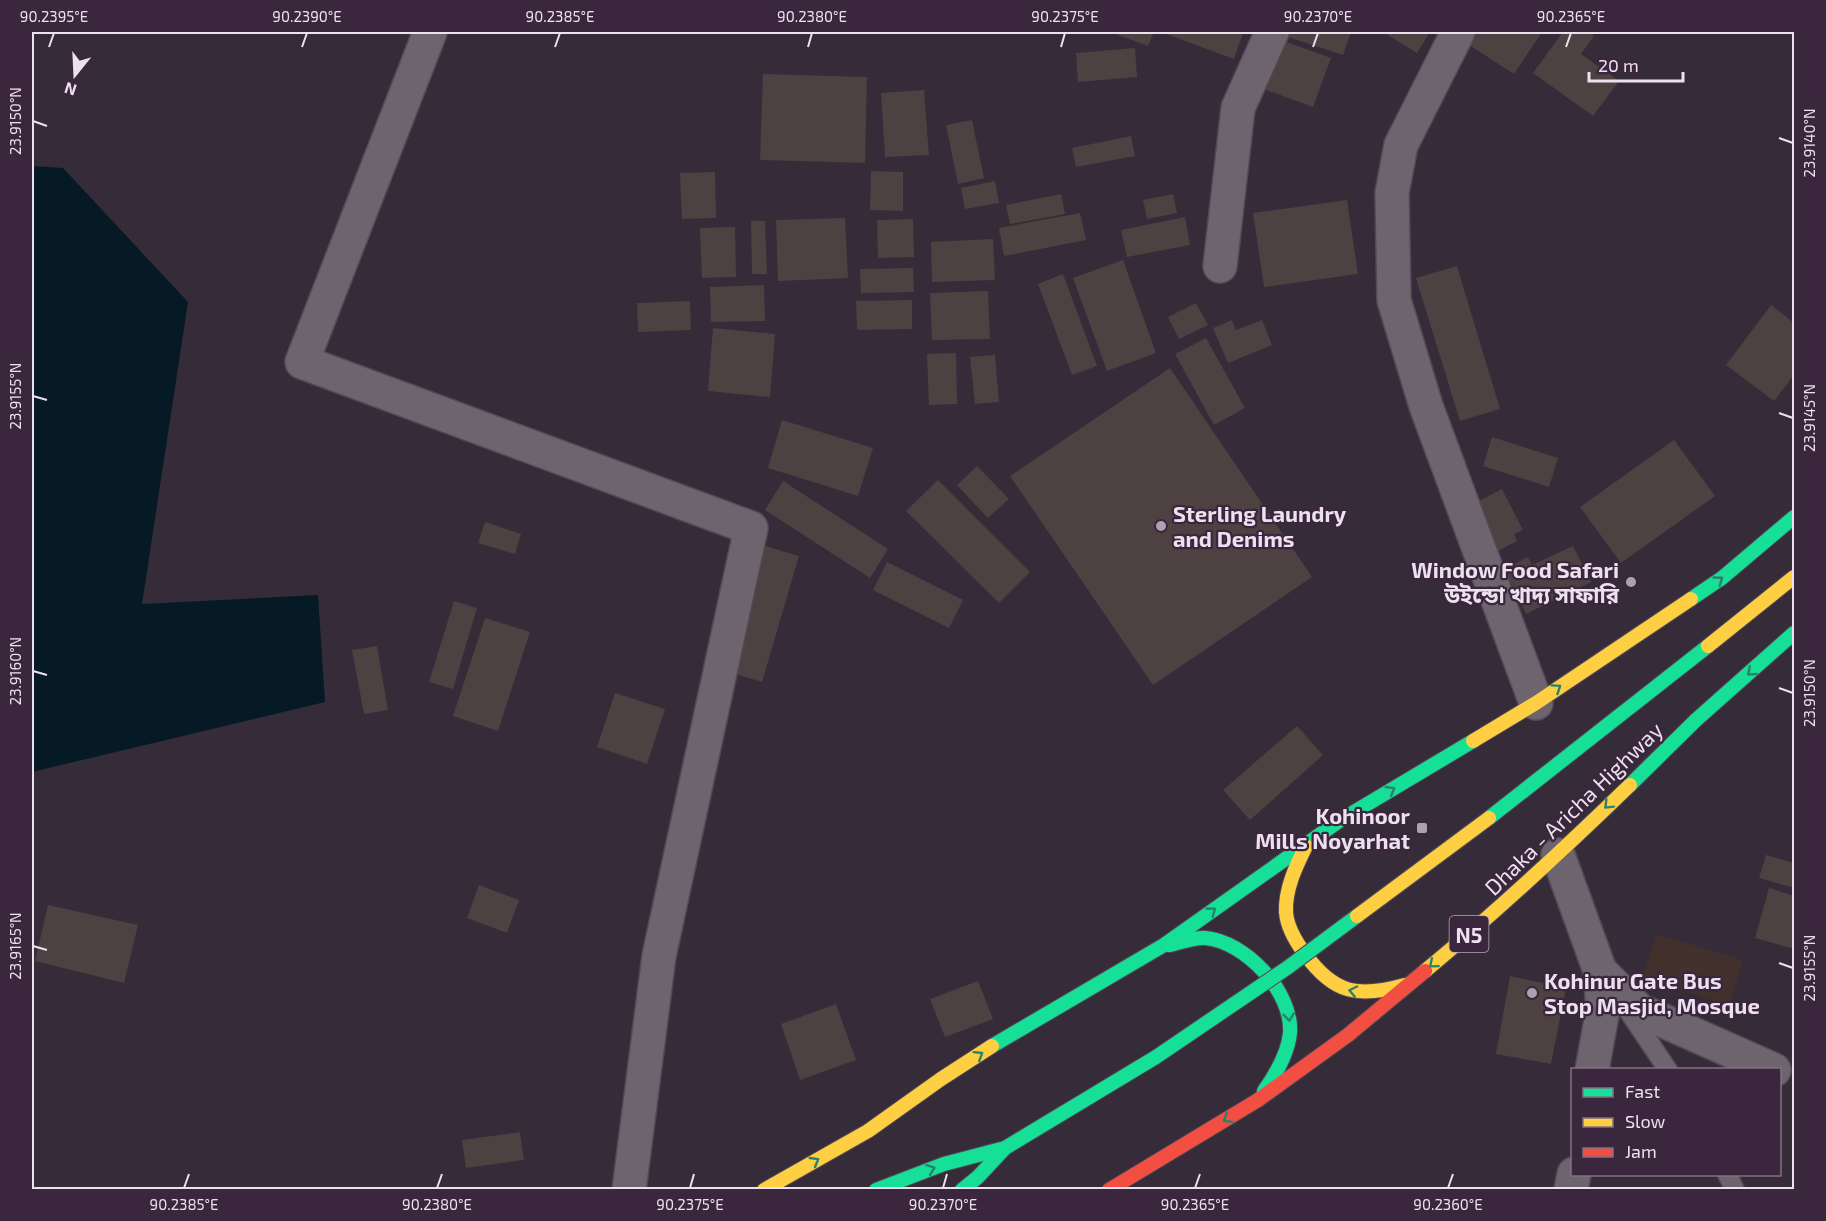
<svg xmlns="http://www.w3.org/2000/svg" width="1826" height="1221" font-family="'Exo 2','Noto Sans Bengali',sans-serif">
  <rect width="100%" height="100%" fill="#362b38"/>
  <polygon fill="#42302d" points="1657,934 1743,960 1729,1006 1642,978"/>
  <polygon fill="#051a25" points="32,166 63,168 188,302 142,604 318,595 325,702 32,772"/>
  <g fill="#4d4141">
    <polygon points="1110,32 1154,32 1148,46"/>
    <polygon points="1161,32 1238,32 1243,33 1234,59"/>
    <polygon points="1290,32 1351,32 1343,55 1288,37"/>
    <polygon points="1383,32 1430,32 1417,53"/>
    <polygon points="1469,32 1542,32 1514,74 1463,41"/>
    <polygon points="1563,32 1588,32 1594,36 1581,54 1619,81 1593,116 1533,73"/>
    <polygon points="1276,38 1331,58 1313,107 1258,87"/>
    <polygon points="1135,48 1137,77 1078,82 1076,53"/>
    <polygon points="763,74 867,77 865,163 760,160"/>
    <polygon points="924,90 929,155 885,157 881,93"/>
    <polygon points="972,120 984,178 958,184 946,125"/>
    <polygon points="1131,136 1135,156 1076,167 1072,148"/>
    <polygon points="871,171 903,172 903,211 870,210"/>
    <polygon points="715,172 716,218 682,219 680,173"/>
    <polygon points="995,181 999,203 965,209 961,188"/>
    <polygon points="1061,194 1065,214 1010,224 1006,205"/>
    <polygon points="1173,194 1177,213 1147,219 1143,200"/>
    <polygon points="1347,200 1358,274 1264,287 1253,213"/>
    <polygon points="1080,213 1086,240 1004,256 999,228"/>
    <polygon points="1185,217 1190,245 1127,257 1121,230"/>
    <polygon points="845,218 848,278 778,281 776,220"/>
    <polygon points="913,219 914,257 878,258 877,220"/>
    <polygon points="751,221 765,221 767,274 752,274"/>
    <polygon points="735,227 736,277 702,278 700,228"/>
    <polygon points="993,239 995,280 932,282 931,242"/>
    <polygon points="1123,260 1156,353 1107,371 1073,278"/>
    <polygon points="1457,266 1500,409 1460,421 1416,278"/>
    <polygon points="913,268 914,292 861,293 860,269"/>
    <polygon points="1063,274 1097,366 1072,375 1038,284"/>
    <polygon points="764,285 765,321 711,322 710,287"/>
    <polygon points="988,291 990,339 932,340 930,293"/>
    <polygon points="912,300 912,329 857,330 856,301"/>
    <polygon points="690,301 691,330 638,332 637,303"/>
    <polygon points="1196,303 1208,325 1179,339 1168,317"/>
    <polygon points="1771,305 1794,323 1794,375 1774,401 1726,365"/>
    <polygon points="1232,320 1236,330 1262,320 1272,345 1228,363 1213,328"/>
    <polygon points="713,328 775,334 770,397 708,391"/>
    <polygon points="1206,338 1245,408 1214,425 1175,354"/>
    <polygon points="956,353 957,404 929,405 927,354"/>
    <polygon points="995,355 999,402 975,404 970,357"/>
    <polygon points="1170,368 1312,577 1153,685 1010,476"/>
    <polygon points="782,420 873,448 858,496 768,468"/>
    <polygon points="1492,437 1558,458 1549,487 1483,466"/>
    <polygon points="1674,440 1715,496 1621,563 1580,507"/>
    <polygon points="977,466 1009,499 988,518 957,485"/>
    <polygon points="938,480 1030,572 999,603 906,511"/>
    <polygon points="783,481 888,549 870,578 765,510"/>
    <polygon points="1502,489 1523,530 1514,534 1517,541 1498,551 1473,504"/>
    <polygon points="485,522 521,534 515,554 478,543"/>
    <polygon points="759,544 799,556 762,682 722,670"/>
    <polygon points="1573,546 1591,582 1526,614 1504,569 1528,557 1532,565"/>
    <polygon points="887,562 963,600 949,628 873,590"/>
    <polygon points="454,601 477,608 453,689 429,682"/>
    <polygon points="485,618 530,632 498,731 453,716"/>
    <polygon points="377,646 388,710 364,714 352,650"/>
    <polygon points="615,693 665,709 647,764 597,747"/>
    <polygon points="1297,726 1323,755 1250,820 1223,790"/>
    <polygon points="1766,855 1794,863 1794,888 1759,878"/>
    <polygon points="479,885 519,900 507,933 467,918"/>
    <polygon points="1769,888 1794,896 1794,949 1755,938"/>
    <polygon points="48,905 138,925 124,983 35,961"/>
    <polygon points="1510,976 1566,988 1551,1064 1496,1054"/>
    <polygon points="978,981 993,1019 945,1037 930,999"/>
    <polygon points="836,1004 856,1060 800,1080 781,1024"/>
    <polygon points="520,1132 524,1160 466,1168 462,1140"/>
  </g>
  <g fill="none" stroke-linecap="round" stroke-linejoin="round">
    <defs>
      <g id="lane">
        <polyline points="1627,1009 1668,1070"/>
        <polyline points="1727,1174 1735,1190"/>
      </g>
      <g id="street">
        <polyline points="430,32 302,362 751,528 659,956 629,1190"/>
        <polyline points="1458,32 1401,145 1392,193 1394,300 1426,406 1536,703"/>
        <polyline points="1220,266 1238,108 1272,32"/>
        <polyline points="1558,855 1600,971 1603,1009 1592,1070"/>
        <polyline points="1600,971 1639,1010 1774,1070"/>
        <polyline points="1571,1190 1574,1174"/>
      </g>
      <g id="fast">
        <polyline points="1691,599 1722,578 1794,517"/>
        <polyline points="1630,785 1696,720 1794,633"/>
        <polyline points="1489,818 1708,646"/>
        <path d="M1169 945C1180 943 1193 937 1205 938 1245 941 1293 992 1290 1033 1288 1054 1276 1074 1264 1091"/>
        <polyline points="992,1046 1164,945 1339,821 1473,741"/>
        <polyline points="876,1190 944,1164 1005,1148"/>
        <polyline points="962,1190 978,1177 1005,1148"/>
      </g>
      <g id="slow">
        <polyline points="1708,646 1794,577"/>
        <polyline points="1473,741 1536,703 1691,599"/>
        <path d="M1306 846C1296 866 1285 889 1286 912 1287 927 1296 942 1305 954 1334 994 1358 998 1405 985"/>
        <path d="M1425 971C1496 912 1563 850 1630 785"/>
        <polyline points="764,1190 868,1131 941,1079 992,1046"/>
      </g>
      <polyline id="jam" points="1109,1190 1258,1100 1348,1035 1425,971"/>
    </defs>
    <use href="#lane" stroke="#534955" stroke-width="21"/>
    <use href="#street" stroke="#534955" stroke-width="36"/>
    <use href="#fast" stroke="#534955" stroke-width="16"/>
    <use href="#slow" stroke="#534955" stroke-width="16"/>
    <use href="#jam" stroke="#534955" stroke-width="16"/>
    <use href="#lane" stroke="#6d646e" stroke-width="18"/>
    <use href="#street" stroke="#6d646e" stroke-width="33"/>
    <use href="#fast" stroke="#16e098" stroke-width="14"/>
    <use href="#slow" stroke="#ffcf43" stroke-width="14"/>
    <use href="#jam" stroke="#f24e42" stroke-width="14"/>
    <defs>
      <polyline id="fast-bridge" points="1005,1148 1156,1057 1287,968 1357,916"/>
      <polyline id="slow-bridge" points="1357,916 1489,818"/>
    </defs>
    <use href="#fast-bridge" stroke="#534955" stroke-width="16" stroke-linecap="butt"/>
    <use href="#slow-bridge" stroke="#534955" stroke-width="16" stroke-linecap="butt"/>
    <use href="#fast-bridge" stroke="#16e098" stroke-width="14"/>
    <use href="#slow-bridge" stroke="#ffcf43" stroke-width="14"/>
  </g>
  <defs><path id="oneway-chevron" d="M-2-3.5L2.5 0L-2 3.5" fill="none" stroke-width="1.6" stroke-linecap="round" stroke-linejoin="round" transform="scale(1.5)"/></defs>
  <g stroke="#28836a">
    <use href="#oneway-chevron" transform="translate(1719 580) rotate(-36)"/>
    <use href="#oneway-chevron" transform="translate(1751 672) rotate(139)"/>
    <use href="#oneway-chevron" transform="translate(1557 688) rotate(-34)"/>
    <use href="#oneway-chevron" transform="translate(1391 790) rotate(-31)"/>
    <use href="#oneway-chevron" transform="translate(1608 805) rotate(135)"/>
    <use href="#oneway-chevron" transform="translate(1212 911) rotate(-36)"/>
    <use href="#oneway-chevron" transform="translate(1433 964) rotate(140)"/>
    <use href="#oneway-chevron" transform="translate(1353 991) rotate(-168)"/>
    <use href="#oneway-chevron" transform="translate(1289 1017) rotate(83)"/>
    <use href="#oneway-chevron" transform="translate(979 1055) rotate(-32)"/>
    <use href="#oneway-chevron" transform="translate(1227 1119) rotate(148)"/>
    <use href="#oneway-chevron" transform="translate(815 1161) rotate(-30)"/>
    <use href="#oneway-chevron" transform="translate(931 1169) rotate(-21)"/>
  </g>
  <path fill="none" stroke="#ede0ef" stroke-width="2" d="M49 47 54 33M302 47 307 33M555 47 560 33M808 47 812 33M1061 47 1065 33M1313 47 1318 33M1566 47 1571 33M33 121 47 126M1779 138 1793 143M33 396 47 400M1779 413 1793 418M33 671 47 675M1779 688 1793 693M33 946 47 950M1779 963 1793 968M184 1188 189 1174M437 1188 442 1174M690 1188 694 1174M943 1188 947 1174M1195 1188 1200 1174M1448 1188 1453 1174"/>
  <g fill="#ada1af" stroke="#3a263d" stroke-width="2">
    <circle cx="1161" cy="526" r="6"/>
    <circle cx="1631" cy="582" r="6"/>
    <rect x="1416" y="822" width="12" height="12" rx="3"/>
    <circle cx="1532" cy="993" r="6"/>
  </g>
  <g text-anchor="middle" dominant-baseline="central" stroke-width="4.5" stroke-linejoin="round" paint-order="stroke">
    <rect fill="#3a263d" stroke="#b7a8ba" stroke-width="1.5" x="1449.5" y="916" width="39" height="36" rx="4.5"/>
    <g font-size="21" font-weight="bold" fill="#ede0ef">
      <text x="1469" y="934">N5</text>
    </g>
    <g font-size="22" font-weight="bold" fill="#ede0ef" stroke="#3a263d" text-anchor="start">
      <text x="1173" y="513">Sterling Laundry<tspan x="1173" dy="25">and Denims</tspan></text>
      <text x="1619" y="569" text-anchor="end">Window Food Safari<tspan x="1619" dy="25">উইন্ডো খাদ্য সাফারি</tspan></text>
      <text x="1410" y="815" text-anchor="end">Kohinoor<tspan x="1410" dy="25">Mills Noyarhat</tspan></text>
      <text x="1544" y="980">Kohinur Gate Bus<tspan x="1544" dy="25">Stop Masjid, Mosque</tspan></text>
    </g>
    <g font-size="22" fill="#ede0ef" stroke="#3a263d">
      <text transform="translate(1573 808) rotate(-44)">Dhaka - Aricha Highway</text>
    </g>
  </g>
  <rect width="1826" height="1221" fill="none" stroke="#3a263d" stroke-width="66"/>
  <rect x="1571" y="1068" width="210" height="108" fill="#3a263d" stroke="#827084" stroke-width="1.5"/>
  <rect x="1583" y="1088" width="30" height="9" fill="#16e098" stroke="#827084" stroke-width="1.5"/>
  <text x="1625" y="1098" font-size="18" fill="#ede0ef">Fast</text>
  <rect x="1583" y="1118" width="30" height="9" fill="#ffcf43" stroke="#827084" stroke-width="1.5"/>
  <text x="1625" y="1128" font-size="18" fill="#ede0ef">Slow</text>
  <rect x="1583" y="1148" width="30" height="9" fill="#f24e42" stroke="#827084" stroke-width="1.5"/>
  <text x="1625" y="1158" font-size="18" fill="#ede0ef">Jam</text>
  <g transform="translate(75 75) rotate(198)" stroke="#3a263d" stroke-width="4.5" paint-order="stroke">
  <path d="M0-4.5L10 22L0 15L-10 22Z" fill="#ede0ef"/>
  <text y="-9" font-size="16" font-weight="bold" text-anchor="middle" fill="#ede0ef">N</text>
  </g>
  <path d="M1589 72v9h94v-9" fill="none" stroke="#ede0ef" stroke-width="3"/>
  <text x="1598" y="72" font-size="18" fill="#ede0ef" stroke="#3a263d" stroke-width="4.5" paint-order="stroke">20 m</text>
  <rect x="33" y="33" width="1760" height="1155" fill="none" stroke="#ede0ef" stroke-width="2"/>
  <g font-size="15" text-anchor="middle" fill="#ede0ef">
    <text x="54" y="22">90.2395°E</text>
    <text x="307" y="22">90.2390°E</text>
    <text x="560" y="22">90.2385°E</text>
    <text x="812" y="22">90.2380°E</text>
    <text x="1065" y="22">90.2375°E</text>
    <text x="1318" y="22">90.2370°E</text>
    <text x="1571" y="22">90.2365°E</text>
    <text transform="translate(16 121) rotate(-90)" y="5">23.9150°N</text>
    <text transform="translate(1810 143) rotate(-90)" y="5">23.9140°N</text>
    <text transform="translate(16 396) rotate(-90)" y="5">23.9155°N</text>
    <text transform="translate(1810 418) rotate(-90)" y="5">23.9145°N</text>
    <text transform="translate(16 671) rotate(-90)" y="5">23.9160°N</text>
    <text transform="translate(1810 693) rotate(-90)" y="5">23.9150°N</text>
    <text transform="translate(16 946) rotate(-90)" y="5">23.9165°N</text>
    <text transform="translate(1810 968) rotate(-90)" y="5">23.9155°N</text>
    <text x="184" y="1210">90.2385°E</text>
    <text x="437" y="1210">90.2380°E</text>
    <text x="690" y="1210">90.2375°E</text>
    <text x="943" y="1210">90.2370°E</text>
    <text x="1195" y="1210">90.2365°E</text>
    <text x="1448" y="1210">90.2360°E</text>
  </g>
</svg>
